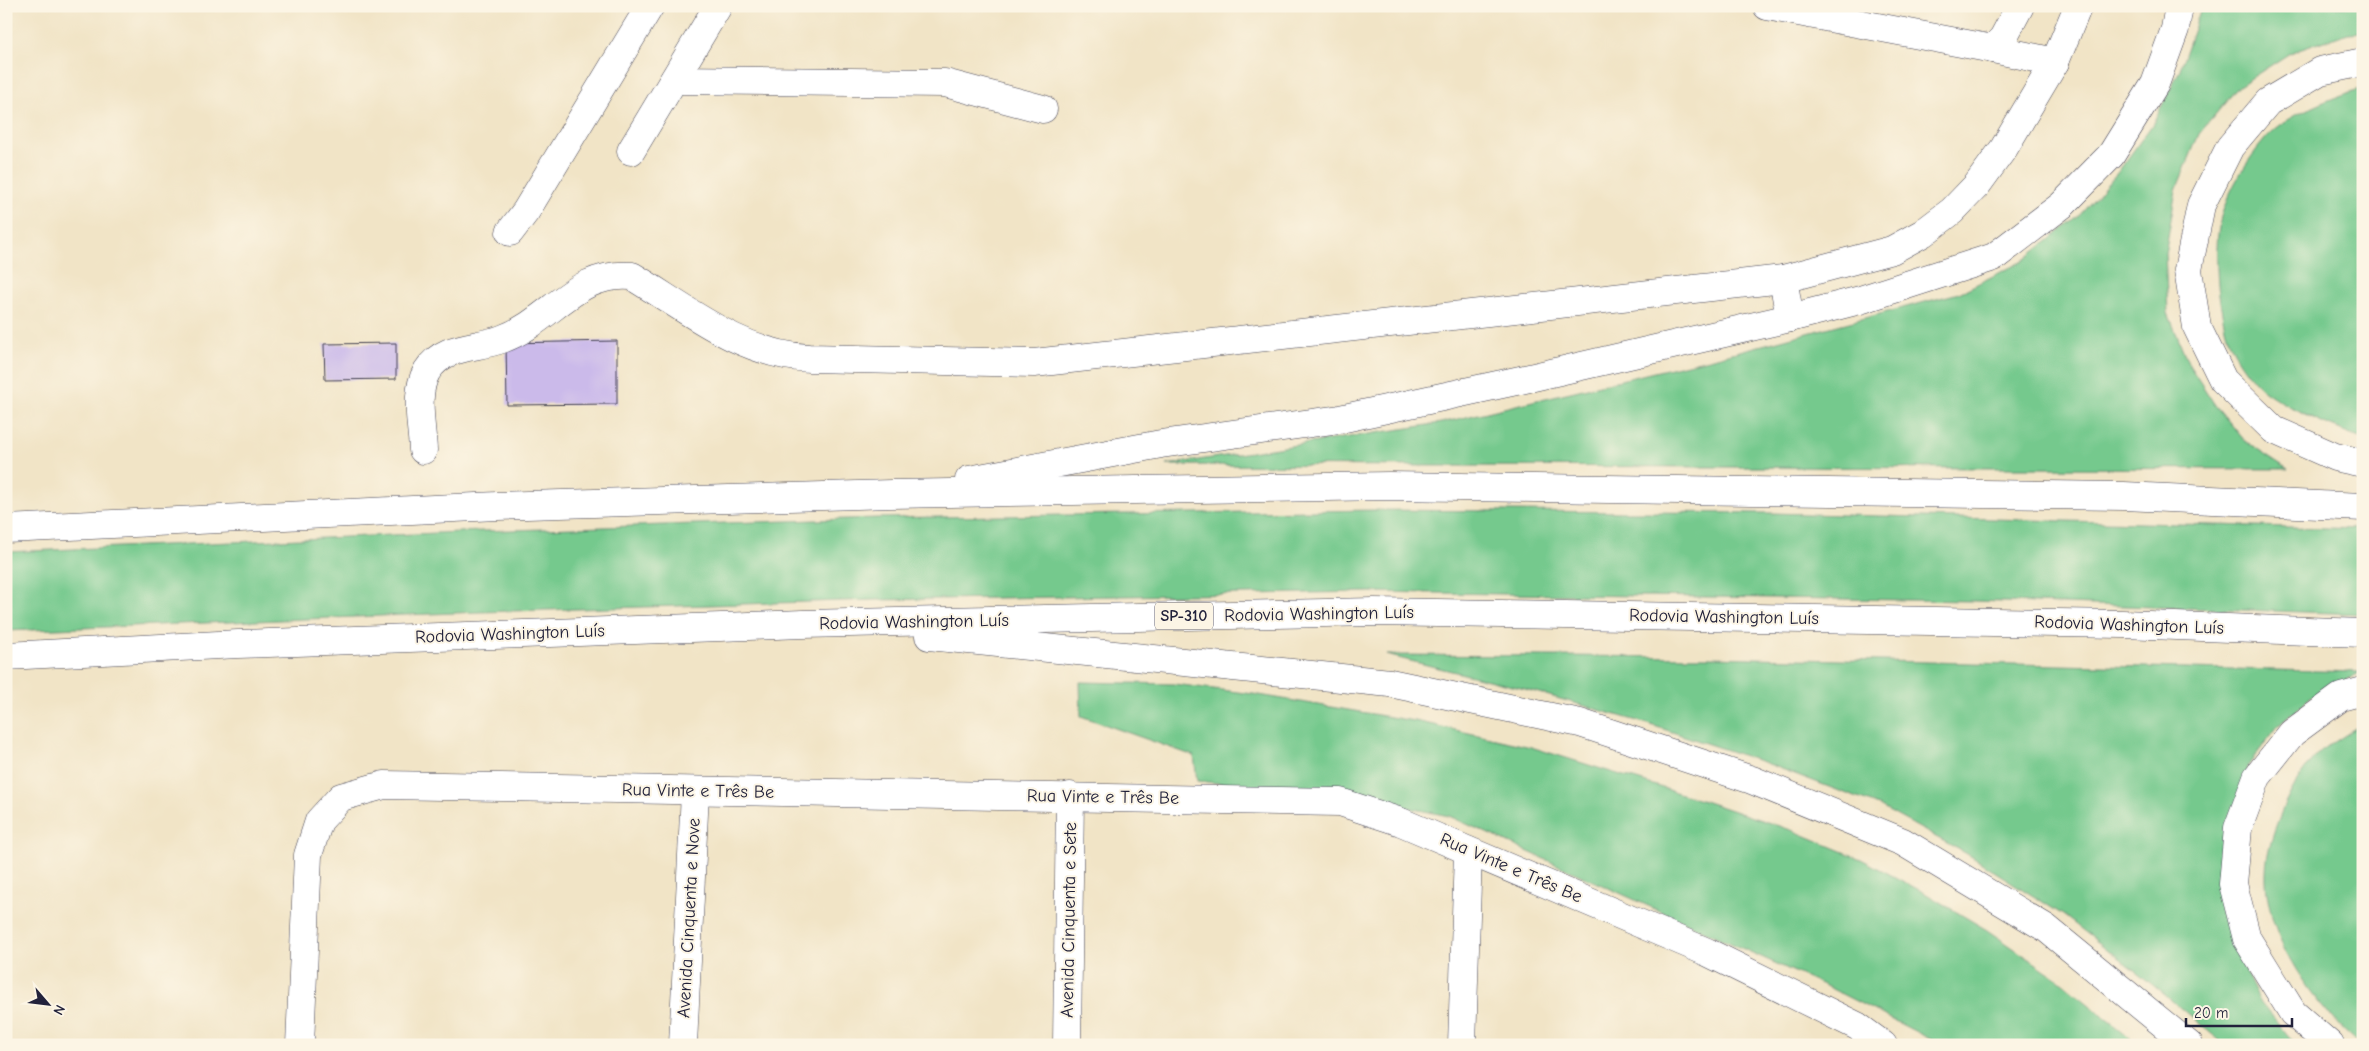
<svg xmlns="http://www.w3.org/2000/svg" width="2369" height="1051" font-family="'Comic Neue',sans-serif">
  <rect width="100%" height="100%" fill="#fcf5e5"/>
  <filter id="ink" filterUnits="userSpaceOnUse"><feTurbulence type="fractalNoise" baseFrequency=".02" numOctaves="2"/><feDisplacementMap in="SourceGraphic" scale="10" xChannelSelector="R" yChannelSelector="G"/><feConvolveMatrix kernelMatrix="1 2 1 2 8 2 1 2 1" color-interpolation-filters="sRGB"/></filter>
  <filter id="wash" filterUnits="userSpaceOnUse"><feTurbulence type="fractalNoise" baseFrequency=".0096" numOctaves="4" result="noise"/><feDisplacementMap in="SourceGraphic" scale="20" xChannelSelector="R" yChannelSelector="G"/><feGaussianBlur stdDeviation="1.12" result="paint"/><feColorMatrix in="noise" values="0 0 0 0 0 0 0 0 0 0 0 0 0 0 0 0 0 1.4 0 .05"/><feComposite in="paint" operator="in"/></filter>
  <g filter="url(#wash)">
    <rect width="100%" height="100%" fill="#f1e4c6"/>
    <g fill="#74c98d" stroke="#4b7664">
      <polygon points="2202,6 2363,6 2363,32 2348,33 2290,53 2239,86 2199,134 2176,190 2165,254 2168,313 2189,365 2215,405 2245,441 2288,469 1166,465 1441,423 1721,356 1959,293 2021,262 2078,217 2118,172 2152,125 2179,72"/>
      <path d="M2363 88V438C2339 431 2271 401 2256 383 2248 374 2239 362 2234 352 2218 322 2212 250 2221 217 2229 189 2247 160 2266 138 2287 114 2332 98 2363 88Z"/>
      <polygon points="1374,510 1771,513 2363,529 2363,614 1975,601 1370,592 874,600 480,612 6,631 6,552 482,531 878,518"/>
      <polygon points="1386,655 1709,657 2362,672 2312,696 2278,726 2247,767 2225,903 2238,956 2259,1000 2296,1045 2225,1045 2142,976 2063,915 1969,855 1879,806 1766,763 1648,724 1525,689"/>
      <polygon points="1080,682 1174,684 1253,694 1420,722 1531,747 1704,801 1794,831 1861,859 1923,892 1987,930 2057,978 2138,1045 1942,1045 1830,988 1449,816 1350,796 1197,781 1194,756 1081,716"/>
      <path d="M2363 724V1045H2361C2314 1005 2264 937 2266 873 2266 850 2276 824 2285 804 2305 762 2322 746 2363 724Z"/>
    </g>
    <g id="blocks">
      <g fill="#cbbaea">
        <polygon points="617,341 617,404 507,405 506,343"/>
        <polygon points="396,343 396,379 325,380 324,344"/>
      </g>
    </g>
  </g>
  <g filter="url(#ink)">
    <use href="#blocks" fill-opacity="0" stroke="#413f50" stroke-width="1"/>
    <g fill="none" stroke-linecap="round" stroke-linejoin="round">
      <defs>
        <g id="minor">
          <polyline points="1767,6 1993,49 2003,38 2020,6"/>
          <polyline points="1993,49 2055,62"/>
          <polyline points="674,80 945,83 1043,109"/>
          <polyline points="631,151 718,6"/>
          <polyline points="510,232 526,211 650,6"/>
          <polyline points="1783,279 1892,250 1923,233 1952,211 1977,185 2004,148 2055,62 2078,6"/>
          <path d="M423 450C422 426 414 393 427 371 444 344 475 349 502 339 552 321 574 271 632 276 688 310 742 355 809 358L1034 363 1783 279 1790 318"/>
          <polyline points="300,1045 308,855 319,821 341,797 384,785 1340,802 1401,822 1707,952 1857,1026 1883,1045"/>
          <polyline points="683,1045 695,792"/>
          <polyline points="1067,1045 1070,796"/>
          <polyline points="1462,1045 1468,851"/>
        </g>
        <g id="highway">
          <polyline points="2363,62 2320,71 2268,102 2230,147 2201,205 2188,270 2197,327 2223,380 2274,430 2335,457 2363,463"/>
          <polyline points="969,480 1161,444 1340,419 1516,381 1790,318 1860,300 1994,257 2062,205 2111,155 2155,84 2175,29 2179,6"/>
          <polyline points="6,529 497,506 891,494 1389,486 2124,496 2363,507"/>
          <polyline points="929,636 1390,683 1580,723 1752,780 1903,842 2046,928 2189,1045"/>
          <polyline points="6,656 238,644 803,624 1374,612 2123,624 2363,633"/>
          <polyline points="2330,1045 2293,1013 2247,939 2233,884 2238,828 2257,777 2292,733 2341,697 2363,691"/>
        </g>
      </defs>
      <use href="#minor" stroke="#413f50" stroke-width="29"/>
      <use href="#highway" stroke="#413f50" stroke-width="29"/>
      <use href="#minor" stroke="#fff" stroke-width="28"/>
      <use href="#highway" stroke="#fff" stroke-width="28"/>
    </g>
  </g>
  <g text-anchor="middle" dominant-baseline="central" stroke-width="4" stroke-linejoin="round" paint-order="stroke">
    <rect fill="#fcf5e5" stroke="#63616e" stroke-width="1" x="1155" y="602.5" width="58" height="27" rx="4"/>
    <g font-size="16" font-weight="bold" fill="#22223b">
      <text x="1184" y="616">SP-310</text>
    </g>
    <g font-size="18" fill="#22223b" stroke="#fcf5e5">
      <text transform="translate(1319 614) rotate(-1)">Rodovia Washington Luís</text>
      <text transform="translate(1724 617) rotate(1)">Rodovia Washington Luís</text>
      <text transform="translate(914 622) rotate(-1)">Rodovia Washington Luís</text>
      <text transform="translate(2129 625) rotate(2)">Rodovia Washington Luís</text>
      <text transform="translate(510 634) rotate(-2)">Rodovia Washington Luís</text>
      <text transform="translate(698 791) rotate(1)">Rua Vinte e Três Be</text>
      <text transform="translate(1103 797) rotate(1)">Rua Vinte e Três Be</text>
      <text transform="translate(1511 868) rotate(23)">Rua Vinte e Três Be</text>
      <text transform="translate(689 918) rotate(-87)">Avenida Cinquenta e Nove</text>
      <text transform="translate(1069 920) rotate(-89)">Avenida Cinquenta e Sete</text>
    </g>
  </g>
  <rect width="2369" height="1051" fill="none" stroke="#fcf5e5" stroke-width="25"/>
  <g transform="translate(48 1004) rotate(118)" stroke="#fcf5e5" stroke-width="4" paint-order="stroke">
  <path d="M0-4L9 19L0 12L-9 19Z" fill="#22223b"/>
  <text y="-8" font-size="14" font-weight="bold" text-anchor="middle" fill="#22223b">N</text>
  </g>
  <path d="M2186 1018v8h106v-8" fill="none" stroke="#22223b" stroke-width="2.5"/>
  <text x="2194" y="1018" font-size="15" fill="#22223b" stroke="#fcf5e5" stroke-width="4" paint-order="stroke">20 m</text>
</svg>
